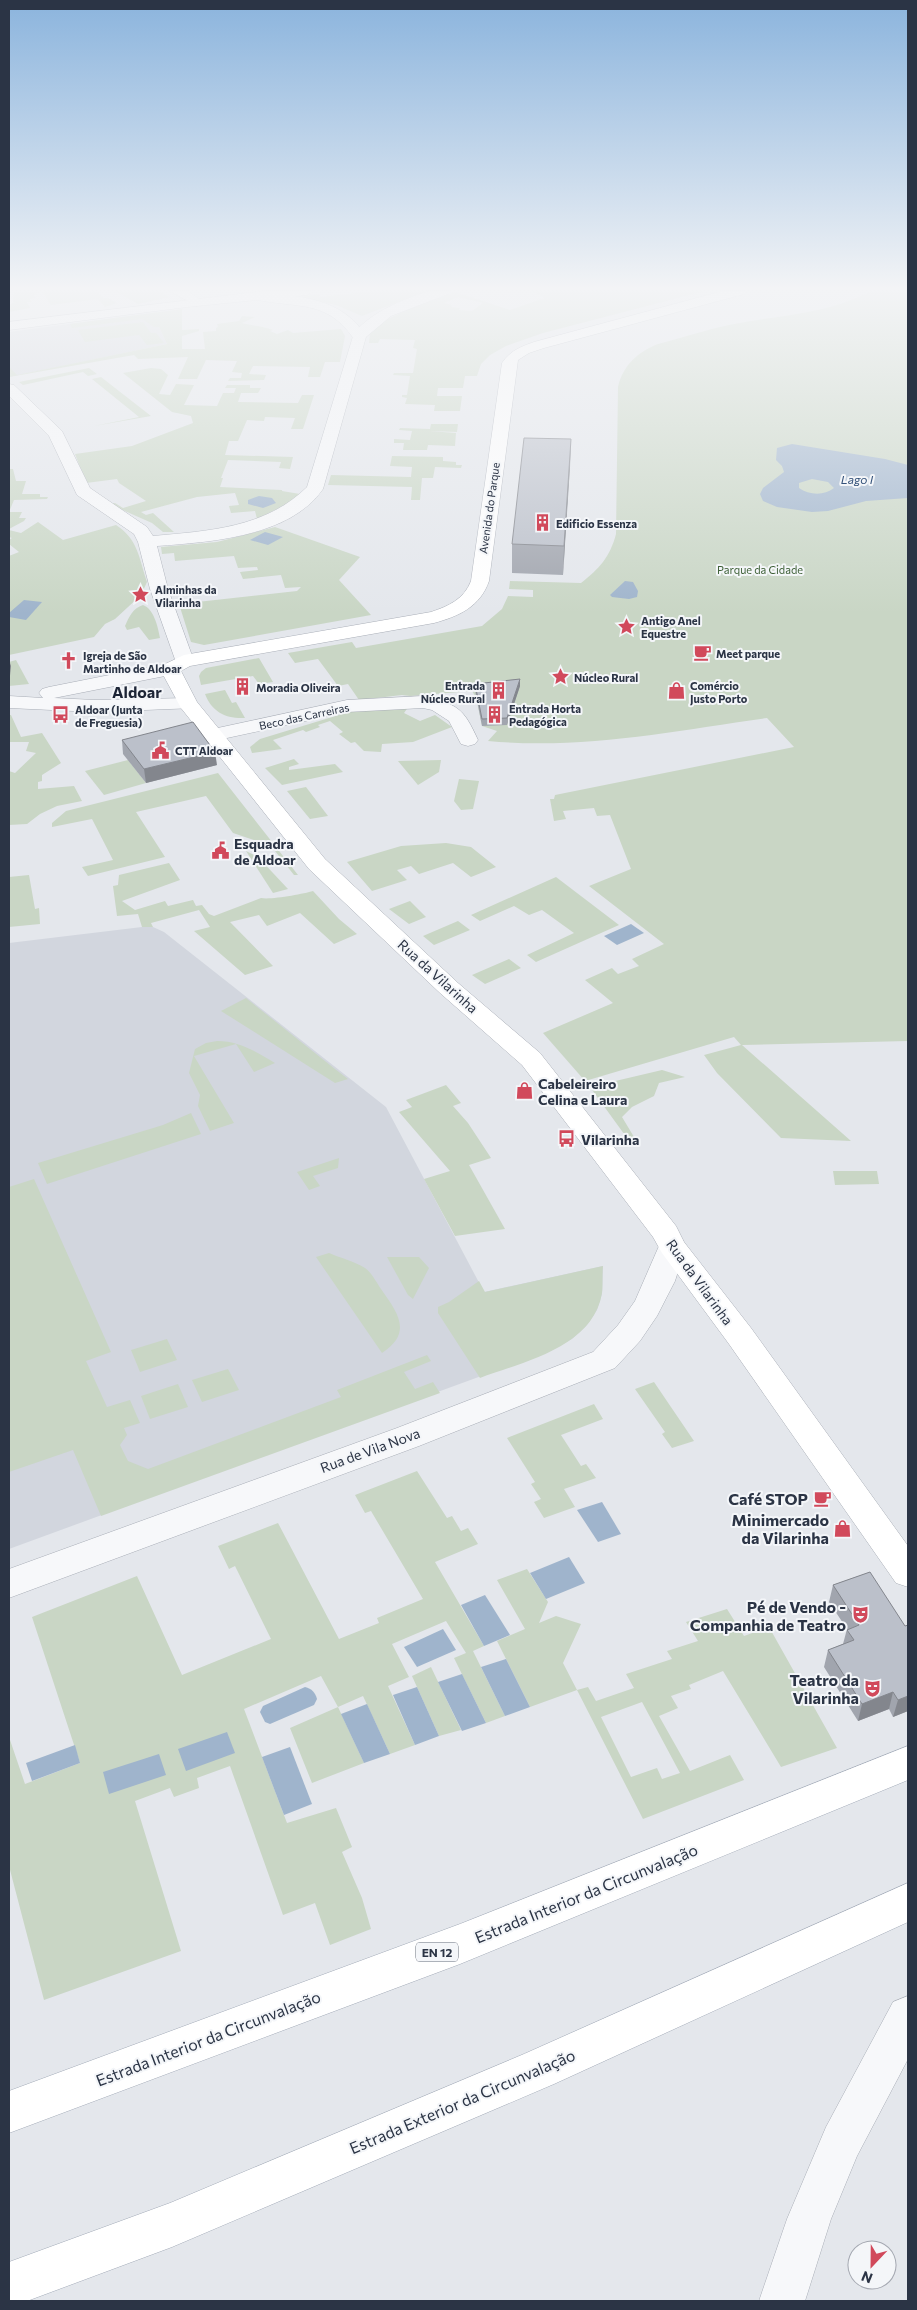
<svg xmlns="http://www.w3.org/2000/svg" width="917" height="2310" font-family="Commissioner,sans-serif">
  <rect width="100%" height="100%" fill="#e4e7ec"/>
  <g fill="#d2d6de">
    <polygon points="152,313 167,344 9,377 9,332"/>
    <polygon points="142,927 153,927 164,932 386,1107 484,1292 603,1266 602,1294 597,1310 587,1325 572,1339 552,1350 9,1549 9,943"/>
  </g>
  <g fill="#c9d6c5" fill-rule="evenodd">
    <polygon points="27,291 37,293 34,294 35,298 30,299 31,302 27,302 30,308 9,312 9,305 15,302 13,302 14,293"/>
    <polygon points="42,291 97,291 103,298 108,298 117,303 105,307 98,299 51,305"/>
    <polygon points="115,291 159,291 170,297 138,304"/>
    <polygon points="374,291 427,291 362,316 336,305 302,297 318,294 320,297"/>
    <path d="M532 291H705L543 333 506 346 490 355 481 364 477 376H465L463 388H438L437 396H462L460 411H434L435 405 405 404 407 398 402 397V395H407L410 376 393 375 394 373H413L417 349 413 348 415 340 380 339 378 343H369L370 333 381 322 407 310 455 292 510 310 545 298ZM458 297C467 300 475 300 483 303L472 311 459 310 460 308 451 307 452 305 444 303Z"/>
    <path d="M871 291H908V1041L742 1045 851 1141 781 1138 717 1073 704 1055 741 1045 734 1037 585 1081 543 1033 613 1003 585 980 612 968 618 974 639 966 632 959 664 944 589 886 631 869 610 815 597 816 594 808 563 811 566 819 554 821 550 799H554L555 795 794 747 767 718C674 731 582 750 488 741L497 731 482 726 476 697 472 691 410 696 402 695 359 700 348 684 338 686 318 659 295 663 288 653 352 642 356 648 482 626 502 609 508 596 533 597V590L509 589 510 581 581 583C599 569 610 557 616 534L618 387C623 365 638 352 658 344 681 338 705 330 729 325 778 315 826 315 871 291Z"/>
    <path d="M182 309V330L199 329V331L182 336V349H205L203 332 216 331V328L218 327 217 324 239 321 242 316 255 317 242 323C253 326 263 326 273 330L270 331 277 334 288 330 293 333 341 329 345 336 340 362H325L320 377H308L310 367 253 366 249 374 266 375 264 380 228 381 230 378H241L242 373 232 372 237 361 206 360 197 379H178L188 357 138 359 134 355 9 377V367L17 375 167 344 159 327H154L142 319 72 328 70 324Z"/>
    <polygon points="143,322 151,333 156,333 164,343 147,345 139,335 85,342 78,330"/>
    <polygon points="89,368 97,374 88,376 83,372 23,385 19,382"/>
    <polygon points="151,368 161,369 168,375 159,394 170,395 176,384 194,385 184,405 217,406 223,393 234,393 236,388 225,388 227,385 250,385 250,388 261,388 258,393 241,393 238,402 298,403 302,395 314,395 303,429 291,429 295,418 265,417 264,421 247,420 238,441 229,441 225,455 293,457 290,469 279,468 281,462 228,460 221,478 223,478 220,487 282,490 282,491 300,494 295,500 257,519 255,511 231,513 229,506 239,505 235,493 197,497 141,512 146,515 153,513 174,532 163,532 152,523 109,504 115,503 123,508 146,501 119,483 117,479 86,483 75,454 132,446 193,423 191,416 172,412 123,373"/>
    <polygon points="101,377 151,416 94,426 139,417 92,379"/>
    <polygon points="431,424 458,424 457,432 429,431 456,433 455,446 428,445 427,450 403,450 404,443 394,443 394,439 410,440 412,431 399,430 400,428 430,429"/>
    <polygon points="392,456 443,457 443,461 456,462 456,465 462,465 461,468 435,467 433,478 422,478 420,500 411,500 412,487 328,485 331,475 411,477 412,467 390,466"/>
    <polygon points="9,469 13,469 16,481 26,481 22,494 40,494 40,497 48,497 47,499 14,500 9,512 22,512 19,518 26,518 24,521 9,529"/>
    <path d="M38 522 63 540 116 525C138 539 139 558 147 582L141 595 115 619 105 624 94 637 9 655V556L19 552 9 544V540L12 538 9 537V530L21 533Z"/>
    <polygon points="275,527 360,557 339,580 371,615 204,645 191,642 179,604 297,591 301,587 285,588 281,575 243,579 240,572 258,570 257,567 238,568 234,556 175,561 174,553 162,554 161,547 217,542"/>
    <path d="M143 605C154 609 158 627 160 638L149 640 139 627 127 630 125 626C129 617 133 608 143 605Z"/>
    <polygon points="259,658 273,682 259,684 253,676 201,685 199,676 201,672 206,668"/>
    <polygon points="16,660 29,684 9,686 9,662"/>
    <path d="M225 690 232 703 236 702 245 718C226 719 212 712 205 694Z"/>
    <polygon points="409,706 404,713 420,721 435,715 452,727 413,742 382,744 381,752 364,751 355,742 351,743 339,734 343,732 330,721 318,725 320,727 306,732 303,730 273,740 282,749 252,753 250,747 260,739 352,711"/>
    <polygon points="9,715 11,715 21,737 42,733 61,763 42,775 42,781 38,782 38,789 74,786 82,801 57,806 40,814 27,824 9,825 9,771 15,773 36,753 26,751 29,742 9,742"/>
    <polygon points="294,759 299,764 289,767 289,770 335,764 343,772 282,785 265,768"/>
    <polygon points="128,760 146,783 104,795 85,771"/>
    <polygon points="441,760 439,772 418,785 398,761"/>
    <polygon points="218,773 298,875 294,875 275,851 260,842 233,833 206,796 136,812 165,857 88,876 82,867 113,860 92,819 52,827 52,823 66,811"/>
    <polygon points="459,779 479,781 473,809 461,810 454,801"/>
    <polygon points="306,787 328,816 310,819 287,791"/>
    <polygon points="446,843 471,847 496,867 471,877 453,863 419,874 411,866 397,870 407,880 372,891 347,862 401,846"/>
    <polygon points="246,851 258,857 288,889 273,893"/>
    <path d="M169 863 180 880 122 901 135 910 165 901 168 906 193 900 196 906 202 905 209 914 214 916 261 898C271 900 303 894 313 891L339 919 357 934 334 944 300 913 267 926 259 915 230 922 273 966 245 975 194 931 210 927 199 910 151 923 153 927H142L138 914 117 916 113 886 118 885 119 875Z"/>
    <polygon points="29,875 35,909 39,908 40,924 9,927 9,877"/>
    <polygon points="556,877 619,925 536,962 527,955 574,933 542,910 529,915 514,906 480,921 471,915"/>
    <polygon points="410,901 426,917 409,924 389,909"/>
    <polygon points="458,921 470,930 434,945 423,936"/>
    <polygon points="509,959 521,968 485,984 472,975"/>
    <polygon points="246,998 335,1069 348,1079 335,1083 221,1011"/>
    <path d="M217 1041C240 1041 256 1052 275 1063L254 1072 236 1044 194 1056 234 1123 210 1131 198 1106 200 1095 189 1073 195 1049 206 1043Z"/>
    <polygon points="662,1070 685,1077 659,1083 654,1096 632,1107 622,1117 634,1137 627,1138 590,1087"/>
    <polygon points="446,1085 461,1103 453,1106 468,1123 491,1158 469,1165 505,1229 455,1236 424,1179 450,1171 399,1112 412,1107 406,1100"/>
    <polygon points="191,1113 201,1134 47,1184 38,1163 163,1125"/>
    <polygon points="339,1158 338,1168 313,1176 320,1186 309,1190 297,1172"/>
    <polygon points="833,1171 877,1171 879,1184 835,1185"/>
    <polygon points="34,1179 111,1352 86,1361 107,1407 130,1400 140,1423 124,1428 127,1435 120,1445 128,1461 148,1469 341,1397 337,1390 427,1355 431,1361 404,1372 415,1389 433,1382 440,1393 101,1516 73,1450 9,1472 9,1187"/>
    <path d="M329 1253C340 1258 354 1261 365 1268 371 1272 377 1283 381 1289 398 1313 413 1333 382 1353L316 1257Z"/>
    <polygon points="387,1257 419,1257 429,1268 413,1299 408,1295"/>
    <path d="M603 1266C602 1275 603 1285 602 1293 593 1348 522 1362 480 1378L438 1313V1307L449 1302 479 1281 485 1292Z"/>
    <polygon points="167,1339 177,1360 140,1372 131,1350"/>
    <polygon points="228,1369 239,1390 202,1402 192,1380"/>
    <polygon points="654,1382 694,1441 672,1448 662,1434 665,1432 635,1389"/>
    <polygon points="178,1384 188,1407 150,1419 141,1396"/>
    <polygon points="594,1404 603,1419 561,1435 581,1466 586,1464 596,1478 564,1489 575,1507 544,1518 534,1502 541,1499 531,1484 535,1482 507,1438"/>
    <polygon points="417,1471 447,1518 452,1516 461,1531 468,1528 478,1544 435,1562 484,1646 473,1651 505,1716 486,1723 454,1658 466,1653 446,1621 392,1644 409,1677 388,1686 415,1745 390,1754 363,1696 338,1707 364,1763 312,1783 290,1728 338,1707 321,1676 244,1709 287,1823 336,1808 352,1847 342,1852 362,1898 371,1929 330,1945 315,1903 283,1915 230,1766 197,1778 199,1788 174,1797 170,1788 135,1801 181,1951 44,2000 9,1866 9,1737 25,1784 80,1763 32,1617 137,1576 182,1675 271,1639 235,1566 229,1569 218,1546 278,1523 339,1639 379,1623 377,1618 423,1599 371,1511 365,1513 355,1495"/>
    <path d="M527 1569 548 1602 539 1623 556 1616 581 1624 563 1663 577 1690 588 1687 596 1701 634 1688 626 1674 672 1659 667 1651 698 1641 686 1622 727 1609 744 1636 769 1627 837 1748 781 1767 723 1671 689 1685 691 1689 671 1696 678 1708 659 1716 690 1771 730 1755 744 1780 643 1819 577 1690 530 1707 497 1641 525 1629 497 1580ZM642 1702 680 1773 662 1779 657 1768 631 1777 601 1717Z"/>
    <polygon points="431,1667 461,1730 439,1736 412,1676"/>
  </g>
  <g fill="#9fb4cc" fill-rule="evenodd">
    <path d="M792 444 885 459 908 465V498L866 501 828 511 812 512 777 507 763 501 760 494 763 488 784 472 782 466 776 460 777 448ZM812 479 828 482 834 488C824 496 809 495 799 488V483Z"/>
    <polygon points="259,496 272,498 276,503 263,508 248,504 248,500"/>
    <polygon points="265,532 283,537 268,545 250,540"/>
    <polygon points="625,581 633,582 638,591 637,597 629,599 612,597 610,595"/>
    <polygon points="24,600 42,602 26,620 9,617 9,613"/>
    <polygon points="631,924 644,933 617,945 604,936"/>
    <polygon points="602,1502 621,1534 598,1542 577,1510"/>
    <polygon points="569,1557 585,1583 546,1599 530,1573"/>
    <polygon points="485,1595 510,1635 484,1646 461,1605"/>
    <polygon points="443,1629 456,1650 417,1667 404,1647"/>
    <polygon points="506,1659 530,1707 505,1716 481,1667"/>
    <polygon points="462,1674 486,1723 462,1731 438,1682"/>
    <path d="M305 1687C312 1689 315 1692 317 1699L314 1705 270 1724 265 1722 260 1712 263 1706Z"/>
    <polygon points="417,1687 439,1736 415,1745 393,1695"/>
    <polygon points="367,1704 390,1754 364,1763 341,1714"/>
    <polygon points="227,1732 235,1753 186,1771 178,1749"/>
    <polygon points="75,1745 80,1763 32,1781 26,1763"/>
    <polygon points="290,1747 312,1804 284,1815 262,1757"/>
    <polygon points="159,1754 166,1775 109,1794 103,1772"/>
  </g>
  <g fill="none" stroke-linecap="round" stroke-linejoin="round">
    <defs>
      <g id="minor">
        <polygon points="170,291 187,291 204,302 197,306"/>
        <path d="M259 292C301 297 341 297 366 336L359 340 354 339C326 298 296 309 254 299L252 296 254 293Z"/>
        <path d="M423 696C458 705 463 707 478 740L475 744 468 746 461 744 449 721 432 710 423 708 347 712 213 741 206 739 203 735 206 731 213 729 347 700Z"/>
        <polygon points="672,1236 682,1239 686,1246 675,1281 657,1316 640,1341 615,1368 419,1446 9,1598 9,1569 397,1428 593,1352 618,1325 635,1301 662,1239"/>
        <polygon points="908,1996 908,2059 857,2156 831,2219 805,2301 759,2301 787,2219 826,2127 893,2002"/>
      </g>
      <g id="tertiary">
        <polygon points="265,291 314,291 307,295 187,307 9,330 9,322"/>
        <path d="M429 291H450L448 294 391 316 366 337 323 489C290 537 210 542 157 546L168 589 194 661 191 665 184 667 177 665 180 669 177 673 170 675 54 698 95 700 188 698 195 700 198 704 195 708 95 712 9 708V696L43 698 39 693 42 689 49 687 170 663 177 665 150 589 138 542 134 534 77 495 49 436 9 396V384L14 385 62 431 90 488 147 527 153 536C208 531 266 528 307 487L354 333C374 310 401 301 429 291Z"/>
      </g>
      <path id="secondary" d="M723 291H746L744 294 544 348 529 353 518 360 489 581C480 607 459 616 434 623L190 666 181 671 197 702 325 859 458 983 540 1053 676 1226 684 1242 751 1328 908 1546V1587L896 1583 729 1344 662 1253 653 1237 522 1065 440 993 309 869 181 708 160 669 163 665 184 655 431 612C449 606 464 599 471 581L502 363C510 351 520 347 534 342Z"/>
      <g id="primary">
        <polygon points="908,1746 908,1780 460,1964 9,2133 9,2091 460,1924"/>
        <polygon points="908,1883 908,1922 554,2084 172,2247 27,2301 9,2301 9,2262 170,2203 524,2054"/>
      </g>
    </defs>
    <use href="#minor" stroke="#a9aeb7" stroke-width="1"/>
    <use href="#tertiary" stroke="#a9aeb7" stroke-width="1"/>
    <use href="#secondary" stroke="#a9aeb7" stroke-width="1"/>
    <use href="#primary" stroke="#a3abb8" stroke-width="1"/>
    <use href="#minor" fill="#f7f8fa" fill-rule="evenodd"/>
    <use href="#tertiary" fill="#f7f8fa" fill-rule="evenodd"/>
    <use href="#secondary" fill="#fff" fill-rule="evenodd"/>
    <use href="#primary" fill="#fff" fill-rule="evenodd"/>
  </g>
  <g fill="#a1a5ae">
    <polygon points="571,439 563,575 512,573 512,544"/>
    <polygon points="520,679 520,686 507,725 482,726 475,690 475,684"/>
    <polygon points="122,740 217,765 146,783 123,754"/>
    <polygon points="870,1572 908,1711 893,1717 889,1709 858,1721 824,1667 828,1650 843,1644 847,1629 829,1602 833,1585"/>
  </g>
  <g fill="#83868d">
    <polygon points="571,439 570,467 563,575 564,546"/>
    <polygon points="9,660 11,666 9,685"/>
    <polygon points="520,679 520,686 507,725 507,718"/>
    <polygon points="215,752 217,765 146,783 144,769"/>
    <polygon points="893,1692 889,1709 858,1721 862,1704"/>
    <polygon points="908,1696 908,1711 893,1717 898,1700"/>
  </g>
  <g fill="#bbc0ca" stroke="#83868d">
    <polygon points="524,438 571,439 564,546 512,544"/>
    <polygon points="520,679 507,718 482,719 475,684"/>
    <polygon points="193,722 215,752 144,769 122,740"/>
    <polygon points="870,1572 905,1626 908,1625 908,1696 898,1700 893,1692 862,1704 828,1650 854,1640 847,1630 859,1625 833,1585"/>
  </g>
  <linearGradient id="sky" x2="0" y2="1"><stop stop-color="#8bb4dd"/><stop offset="0.47" stop-color="#f3f4f6"/><stop offset="1" stop-color="#f3f4f6" stop-opacity="0"/></linearGradient>
  <rect width="917" height="614" fill="url(#sky)"/>
  <defs>
    <symbol id="building-bare" viewBox="-9 -9 18 18"><path d="M-4-6H4V6H1V3H-1V6H-4ZM-2.5-4.3h1.7v1.8h-1.7ZM.8-4.3h1.7v1.8H.8ZM-2.5-1h1.7V.8h-1.7ZM.8-1h1.7V.8H.8Z" fill="#d1495b" stroke="#f4f6f9" stroke-width="2.5" paint-order="stroke"/></symbol>
    <symbol id="sight-bare" viewBox="-9 -9 18 18"><path d="M0-6L1.8-2.2L6-1.7L2.9 1.2L3.7 5.4L0 3.3L-3.7 5.4L-2.9 1.2L-6-1.7L-1.8-2.2Z" fill="#d1495b" stroke="#f4f6f9" stroke-width="2.5" paint-order="stroke"/></symbol>
    <symbol id="cafe-bare" viewBox="-9 -9 18 18"><path d="M-5.5-4.5H6V0H3Q3 3.5 0 3.5H-2.5Q-5.5 3.5-5.5 0ZM3-3.2v2h1.7v-2ZM-6 4.5H4V6H-6Z" fill="#d1495b" stroke="#f4f6f9" stroke-width="2.5" paint-order="stroke"/></symbol>
    <symbol id="church-bare" viewBox="-9 -9 18 18"><path d="M-1.2-6h2.4v3.5h3.3v2.4h-3.3V6h-2.4V-.1h-3.3v-2.4h3.3Z" fill="#d1495b" stroke="#f4f6f9" stroke-width="2.5" paint-order="stroke"/></symbol>
    <symbol id="shop-bare" viewBox="-9 -9 18 18"><path d="M-5-2.5h2.3a2.7 3.5 0 0 1 5.4 0H5L5.5 6h-11ZM-1.5-2.5h3a1.5 2.3 0 0 0-3 0Z" fill="#d1495b" stroke="#f4f6f9" stroke-width="2.5" paint-order="stroke"/></symbol>
    <symbol id="bus-bare" viewBox="-9 -9 18 18"><path d="M-5-6H5V4H4V6H2V4H-2V6H-4V4H-5ZM-3.5-4V0h7V-4ZM-3.5 1.2v1.5H-2V1.2ZM2 1.2v1.5H3.5V1.2Z" fill="#d1495b" stroke="#f4f6f9" stroke-width="2.5" paint-order="stroke"/></symbol>
    <symbol id="civic-bare" viewBox="-9 -9 18 18"><path d="M-.6-6.5H3V-4.5H.6V-3L4-1V1h2V6H-6V1h2V-1L-.6-3ZM-1.2 2.5V6h2.4V2.5Z" fill="#d1495b" stroke="#f4f6f9" stroke-width="2.5" paint-order="stroke"/></symbol>
    <symbol id="theatre-bare" viewBox="-9 -9 18 18"><path d="M-5-5.5Q0-4 5-5.5V0Q5 5 0 6Q-5 5-5 0ZM-3.3-2.5H-1v1.5H-3.3ZM1-2.5H3.3v1.5H1ZM-2.8 1Q0 5.5 2.8 1Z" fill="#d1495b" stroke="#f4f6f9" stroke-width="2.5" paint-order="stroke"/></symbol>
  </defs>
  <g fill-rule="evenodd">
    <use href="#building-bare" x="530" y="510" width="25" height="25"/>
    <use href="#sight-bare" x="128" y="582" width="25" height="25"/>
    <use href="#sight-bare" x="614" y="614" width="25" height="25"/>
    <use href="#cafe-bare" x="690" y="640" width="25" height="25"/>
    <use href="#church-bare" x="56" y="648" width="25" height="25"/>
    <use href="#sight-bare" x="548" y="664" width="25" height="25"/>
    <use href="#building-bare" x="230" y="674" width="25" height="25"/>
    <use href="#building-bare" x="486" y="678" width="25" height="25"/>
    <use href="#shop-bare" x="664" y="678" width="25" height="25"/>
    <use href="#building-bare" x="482" y="702" width="25" height="25"/>
    <use href="#bus-bare" x="48" y="702" width="25" height="25"/>
    <use href="#civic-bare" x="148" y="738" width="25" height="25"/>
    <use href="#civic-bare" x="208" y="838" width="25" height="25"/>
    <use href="#shop-bare" x="512" y="1078" width="25" height="25"/>
    <use href="#bus-bare" x="554" y="1126" width="25" height="25"/>
    <use href="#cafe-bare" x="810" y="1486" width="25" height="25"/>
    <use href="#shop-bare" x="830" y="1516" width="25" height="25"/>
    <use href="#theatre-bare" x="848" y="1602" width="25" height="25"/>
    <use href="#theatre-bare" x="860" y="1676" width="25" height="25"/>
  </g>
  <g text-anchor="middle" dominant-baseline="central" stroke-width="4" stroke-linejoin="round" paint-order="stroke">
    <g font-size="11" fill="#2b3445" stroke="#f4f6f9">
      <text transform="translate(489 508) rotate(-82)">Avenida do Parque</text>
      <text transform="translate(304 716) rotate(-12)">Beco das Carreiras</text>
    </g>
    <g font-size="11" font-weight="bold" fill="#2b3445" stroke="#f4f6f9" text-anchor="start">
      <text x="556" y="523">Edificio Essenza</text>
      <text x="155" y="589">Alminhas da<tspan x="155" dy="13">Vilarinha</tspan></text>
      <text x="641" y="620">Antigo Anel<tspan x="641" dy="13">Equestre</tspan></text>
      <text x="716" y="653">Meet parque</text>
      <text x="83" y="655">Igreja de São<tspan x="83" dy="13">Martinho de Aldoar</tspan></text>
      <text x="574" y="677">Núcleo Rural</text>
      <text x="485" y="685" text-anchor="end">Entrada<tspan x="485" dy="13">Núcleo Rural</tspan></text>
      <text x="690" y="685">Comércio<tspan x="690" dy="13">Justo Porto</tspan></text>
      <text x="256" y="687">Moradia Oliveira</text>
      <text x="509" y="708">Entrada Horta<tspan x="509" dy="13">Pedagógica</tspan></text>
      <text x="75" y="709">Aldoar (Junta<tspan x="75" dy="13">de Freguesia)</tspan></text>
      <text x="175" y="750">CTT Aldoar</text>
    </g>
    <g font-size="11" fill="#3f6138" stroke="#f4f6f9">
      <text x="760" y="569">Parque da Cidade</text>
    </g>
    <g font-size="12" font-style="italic" fill="#34527a" stroke="#f4f6f9">
      <text x="857" y="479">Lago I</text>
    </g>
    <rect fill="#f4f6f9" stroke="#676e7b" stroke-width="1" x="416" y="1942.5" width="42" height="19" rx="4"/>
    <g font-size="12" font-weight="bold" fill="#2b3445">
      <text x="437" y="1952">EN 12</text>
    </g>
    <g font-size="14" font-weight="bold" fill="#2b3445" stroke="#f4f6f9" text-anchor="start">
      <text x="234" y="843">Esquadra<tspan x="234" dy="16">de Aldoar</tspan></text>
      <text x="538" y="1083">Cabeleireiro<tspan x="538" dy="16">Celina e Laura</tspan></text>
      <text x="581" y="1139">Vilarinha</text>
    </g>
    <g font-size="14" fill="#2b3445" stroke="#f4f6f9">
      <text transform="translate(438 976) rotate(42)">Rua da Vilarinha</text>
      <text transform="translate(700 1282) rotate(54)">Rua da Vilarinha</text>
      <text transform="translate(370 1450) rotate(-20)">Rua de Vila Nova</text>
    </g>
    <g font-size="16" font-weight="bold" fill="#1d2536" stroke="#f4f6f9">
      <text x="137" y="691">Aldoar</text>
    </g>
    <g font-size="16" font-weight="bold" fill="#2b3445" stroke="#f4f6f9" text-anchor="end">
      <text x="808" y="1498">Café STOP</text>
      <text x="829" y="1519">Minimercado<tspan x="829" dy="18">da Vilarinha</tspan></text>
      <text x="846" y="1606">Pé de Vendo -<tspan x="846" dy="18">Companhia de Teatro</tspan></text>
      <text x="859" y="1679">Teatro da<tspan x="859" dy="18">Vilarinha</tspan></text>
    </g>
    <g font-size="16" fill="#2b3445" stroke="#f4f6f9">
      <text transform="translate(586 1893) rotate(-22)">Estrada Interior da Circunvalação</text>
      <text transform="translate(208 2038) rotate(-21)">Estrada Interior da Circunvalação</text>
      <text transform="translate(462 2101) rotate(-23)">Estrada Exterior da Circunvalação</text>
    </g>
  </g>
  <rect width="917" height="2310" fill="none" stroke="#2b3445" stroke-width="20"/>
  <g transform="translate(872 2265) rotate(202)"><circle r="24" fill="#f4f6f9" stroke="#a4a8b1"/>
  <path d="M0-4L9 19L0 12L-9 19Z" fill="#d1495b"/>
  <text y="-8" font-size="14" font-weight="bold" text-anchor="middle" fill="#2b3445">N</text>
  </g>
</svg>
